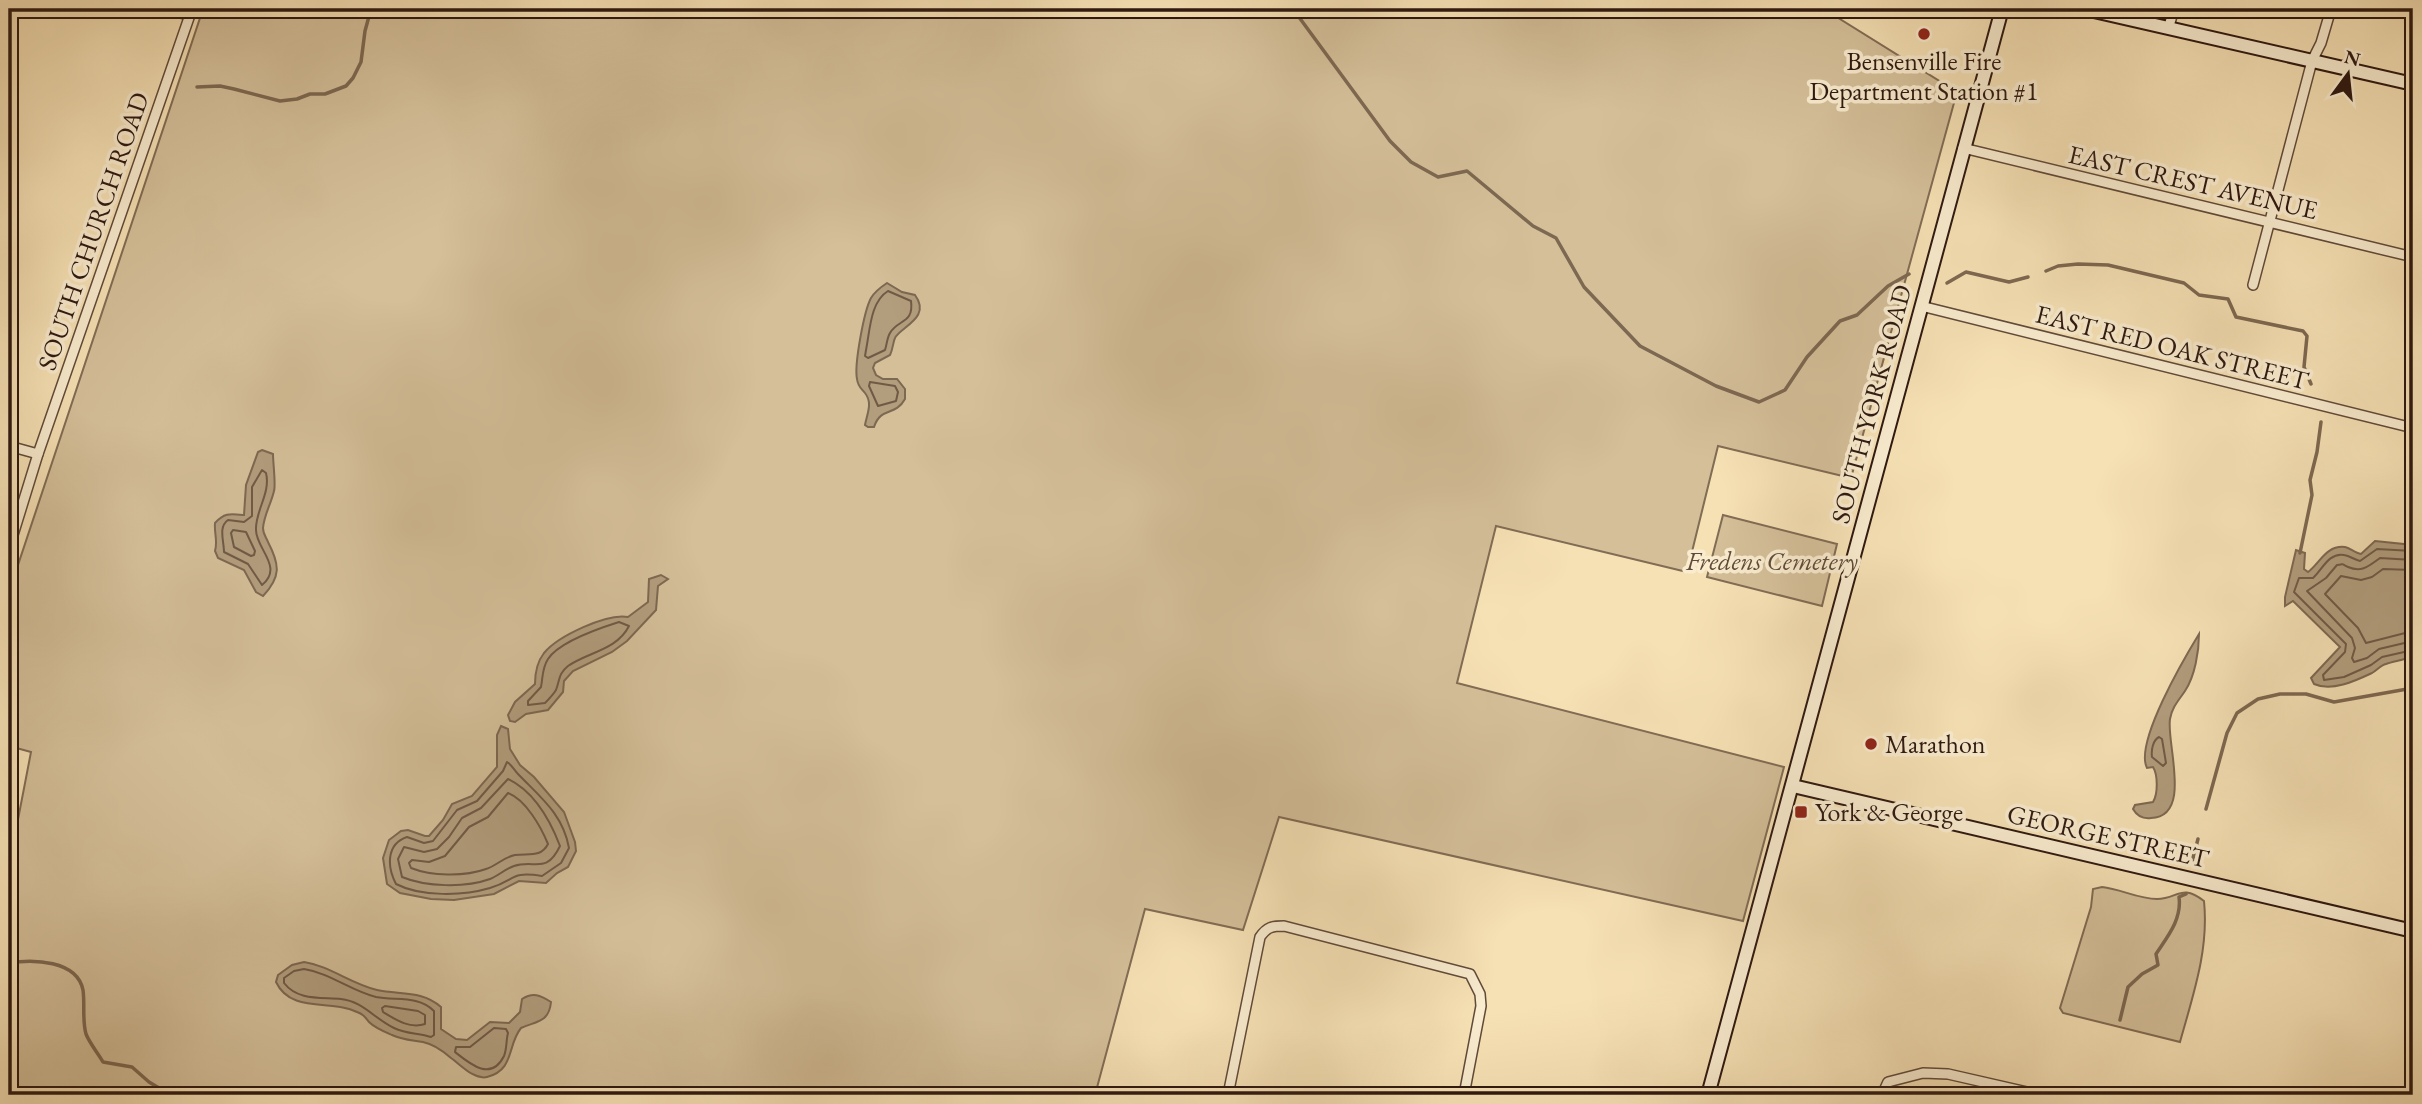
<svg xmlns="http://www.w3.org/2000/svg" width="2422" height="1104" font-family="'EB Garamond',serif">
  <rect width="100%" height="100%" fill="#f6e1b5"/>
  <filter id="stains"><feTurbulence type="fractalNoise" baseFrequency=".00286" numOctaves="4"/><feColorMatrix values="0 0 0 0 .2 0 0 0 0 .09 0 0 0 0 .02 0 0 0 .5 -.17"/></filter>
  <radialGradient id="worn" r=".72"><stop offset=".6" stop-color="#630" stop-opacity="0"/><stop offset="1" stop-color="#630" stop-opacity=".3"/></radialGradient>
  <g fill="#d4bf99" stroke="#816c54" stroke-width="2">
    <polygon points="203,9 1833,9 1832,14 1957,92 1851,478 1718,446 1687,572 1496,526 1457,683 1784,767 1743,921 1279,817 1243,930 1145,909 1095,1095 9,1095 9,853 15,835 31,752 9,746 9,592"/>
    <polygon points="1723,515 1837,544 1822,606 1707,577"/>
    <path d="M2102 887C2121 889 2138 899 2157 899 2178 899 2181 883 2204 901 2209 950 2193 995 2180 1042L2063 1013 2060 1008 2091 907 2093 889Z"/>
  </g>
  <g fill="#b29d7d" stroke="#7d6851" stroke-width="2">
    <path d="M887 283 902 292 915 295C932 318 900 327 895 338 893 342 893 349 890 355L875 363 873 368 876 375 883 379H897L905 389V399C895 417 881 406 874 427H868L865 425C867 414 873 403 865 393 861 388 858 387 857 379 854 365 864 311 871 298 875 291 881 287 887 283Z"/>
    <path d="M262 450 273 454C273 463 276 485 274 491 271 504 264 515 263 528 263 534 266 537 268 542 280 565 281 577 263 596L256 592 244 570 218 558 215 551C218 541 214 533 215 523 225 512 231 514 244 515L246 485 258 452Z"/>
    <path d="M2375 541 2413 545V656C2404 660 2395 661 2386 664 2381 665 2377 670 2372 673 2355 681 2332 692 2314 684L2311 678 2340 647 2293 601 2285 606V597L2296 550 2305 553 2304 569 2308 572C2320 563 2326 545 2345 547 2350 548 2355 553 2361 554Z"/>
    <path d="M661 575 668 579 658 586 656 610 627 641 612 652 573 671 564 681 563 692 548 710 526 714 515 722 510 721 508 715 515 702 535 684C535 673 537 662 544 653 558 636 607 613 628 617L648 602 649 579Z"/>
    <path d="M2199 634C2199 651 2195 676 2185 691 2179 700 2172 707 2170 719 2166 743 2193 817 2151 818 2143 819 2137 816 2133 809L2135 805 2153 802C2158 794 2158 775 2153 767L2147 768C2134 743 2185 657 2199 634Z"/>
    <polygon points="501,726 508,729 510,749 520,765 534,777 564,812 575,842 576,851 568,867 557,873 546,883 519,881 494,894 454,900 431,899 400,893 387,884 383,858 389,840 401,831 408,830 425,836 429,836 443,820 452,804 472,796 497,767 497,735"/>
    <path d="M304 962C330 966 351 984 377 990 400 995 422 990 441 1007V1029L456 1039 467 1040 490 1022 509 1023 520 1012 522 999C533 992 540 995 551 1002 549 1023 536 1021 521 1028 507 1045 515 1070 487 1077 474 1080 461 1065 451 1058 443 1051 433 1044 423 1042 412 1040 403 1040 392 1035 385 1032 375 1028 369 1022 365 1017 363 1014 357 1012 332 999 291 1014 276 982L278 975 292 965Z"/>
  </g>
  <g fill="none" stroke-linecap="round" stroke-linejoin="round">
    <g stroke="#705a46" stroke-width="2">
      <path d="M888 291 911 301C914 324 898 319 890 333 887 338 887 344 885 350L868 358 865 356 866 350C870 331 870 302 888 291Z"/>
      <polygon points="870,382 895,386 898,392 896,401 878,406 869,386"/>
      <path d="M262 470 266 473C271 493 255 511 256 530 256 549 284 567 262 585L248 564 224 552C224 541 218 527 228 520L244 522 252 516V487Z"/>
      <polygon points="233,530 246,532 255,551 254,555 251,556 234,547 231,533"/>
      <path d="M2413 551 2377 549 2360 561C2355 560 2350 556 2344 555 2329 552 2322 570 2313 578H2299L2294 592 2346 644 2345 652 2323 675 2324 680 2344 677 2371 665 2382 657 2413 650"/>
      <path d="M2413 560 2380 558C2369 566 2362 573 2348 567 2339 563 2346 564 2337 565L2326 578 2307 591 2352 638 2355 648 2352 658 2354 662 2367 658 2379 649 2413 641"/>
      <polyline points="2413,570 2383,569 2372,577 2361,580 2341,576 2325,594 2358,628 2366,643 2413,631"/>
      <path d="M619 622 629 626C617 650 588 652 568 666 558 674 560 680 556 690 553 695 548 700 545 703L528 705V701L541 687C543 677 542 668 548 659 559 642 600 628 619 622Z"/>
      <path d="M2159 737 2162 739 2166 763 2163 766 2152 757C2151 750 2153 740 2159 737Z"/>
      <path d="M507 762C512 765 514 770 518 774 540 797 563 814 569 848L561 863 542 876C509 871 517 880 490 888 463 896 421 897 396 884 387 867 386 844 407 837L424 843 433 841 457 810 477 801 503 771Z"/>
      <path d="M508 779C533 791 550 820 560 846 546 875 535 859 514 866 505 869 498 876 490 879 465 888 426 887 402 877L398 859 404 847 424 852 437 849 449 837 462 818 481 808Z"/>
      <path d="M508 793C526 800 541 827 548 844 541 858 528 853 515 855 504 857 496 866 486 869 464 877 431 876 411 868L409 863 412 860 429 862 445 856 469 827 488 817Z"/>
      <path d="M304 969C330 973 351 991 376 997 396 1001 418 995 434 1011V1035L431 1037C418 1033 407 1034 394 1028 375 1019 362 1001 341 999 321 997 298 1001 284 983V978L294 971Z"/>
      <path d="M385 1006 418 1011 425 1015V1024C410 1029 396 1020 383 1012L382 1008Z"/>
      <path d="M494 1028 506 1029 508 1033C506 1040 507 1049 504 1056 491 1082 470 1064 455 1052L456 1047H470Z"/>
    </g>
    <g stroke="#7d6851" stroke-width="3.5">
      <polyline points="1293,9 1390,141 1411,162 1438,177 1467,171 1533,226 1556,238 1584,287 1640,346 1716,386 1759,402 1785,390 1807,357 1840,321 1857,315 1888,286 1909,274"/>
      <polyline points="197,87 220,86 234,89 280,101 297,99 310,94 325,94 346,86 353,78 361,62 365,31 371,9"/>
      <polyline points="2046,271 2058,266 2078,264 2108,265 2184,283 2199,295 2228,299 2236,317 2303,331 2307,336 2304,367 2311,384"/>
      <polyline points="1947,283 1966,272 2009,282 2028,277"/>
      <polyline points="2300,553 2312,495 2310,480 2317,452 2321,422"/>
      <polyline points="2206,809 2227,733 2237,713 2258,699 2280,694 2306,694 2334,702 2413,688"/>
      <polyline points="2192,862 2198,839"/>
      <path d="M9 963C33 959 77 960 83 990 85 1004 82 1020 86 1034 90 1044 98 1053 103 1062L132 1067 149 1082 169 1094 215 1095"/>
      <path d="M2120 1020 2128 987 2142 974 2158 965 2156 954C2168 936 2182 919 2179 897L2186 894"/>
    </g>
    <defs>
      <g id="street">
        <polyline points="162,9 189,15"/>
        <polyline points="2169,26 2174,9"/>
        <polyline points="1963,148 2413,257"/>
        <polyline points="2253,285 2312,61 2321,43 2331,9"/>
        <polyline points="1921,306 2413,428"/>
        <polyline points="9,446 38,454"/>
        <polyline points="9,548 38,454 192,9"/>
        <path d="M1228 1095 1260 937C1267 927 1272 926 1284 926L1470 974 1480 994 1481 1006 1464 1095"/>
        <polyline points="1882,1095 1888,1082 1923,1073 1948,1074 2040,1095"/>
      </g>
      <g id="secondary">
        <polyline points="2085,9 2413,84"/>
        <polyline points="1793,786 2413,931"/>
        <polyline points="1708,1095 2002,9"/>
      </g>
    </defs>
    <use href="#street" stroke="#604a39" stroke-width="12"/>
    <use href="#secondary" stroke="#2e1810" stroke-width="16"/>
    <use href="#street" stroke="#f9eccf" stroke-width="9"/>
    <use href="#secondary" stroke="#f9eccf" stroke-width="12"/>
  </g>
  <g fill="#8f2418" stroke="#f9eccf" stroke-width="2.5">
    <circle cx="1924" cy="34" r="7"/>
    <circle cx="1871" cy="744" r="7"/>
    <rect x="1794" y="805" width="14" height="14" rx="3.5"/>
  </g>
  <g text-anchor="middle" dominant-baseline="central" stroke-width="7" stroke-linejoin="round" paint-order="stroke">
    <g font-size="26" fill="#2e1810" stroke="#f9eccf" text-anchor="start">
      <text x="1924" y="61" text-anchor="middle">Bensenville Fire<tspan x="1924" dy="30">Department Station #1</tspan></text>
      <text x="1885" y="744">Marathon</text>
      <text x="1815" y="812">York &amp; George</text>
    </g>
    <g font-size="26" fill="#2e1810" stroke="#f9eccf">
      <text transform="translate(2193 182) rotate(13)">EAST CREST AVENUE</text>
      <text transform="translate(93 231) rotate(-71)">SOUTH CHURCH ROAD</text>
      <text transform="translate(2172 347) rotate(14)">EAST RED OAK STREET</text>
      <text transform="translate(1871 404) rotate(-75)">SOUTH YORK ROAD</text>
      <text transform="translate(2108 836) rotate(13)">GEORGE STREET</text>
    </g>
    <g font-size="26" font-style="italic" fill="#604a39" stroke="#f9eccf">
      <text x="1772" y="561">Fredens Cemetery</text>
    </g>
  </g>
  <rect width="2422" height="1104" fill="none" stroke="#f6e1b5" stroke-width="35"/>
  <rect x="10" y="10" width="2401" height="1083" fill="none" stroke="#2e1810" stroke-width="3.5"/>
  <rect x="18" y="18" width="2387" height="1069" fill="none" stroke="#2e1810" stroke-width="2"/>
  <g transform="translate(2348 74) rotate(15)" stroke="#f9eccf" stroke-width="5" paint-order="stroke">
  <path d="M0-5L12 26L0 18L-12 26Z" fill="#2e1810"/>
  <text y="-10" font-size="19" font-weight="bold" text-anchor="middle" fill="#2e1810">N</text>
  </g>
  <rect width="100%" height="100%" filter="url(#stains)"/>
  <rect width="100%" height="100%" fill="url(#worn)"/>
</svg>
